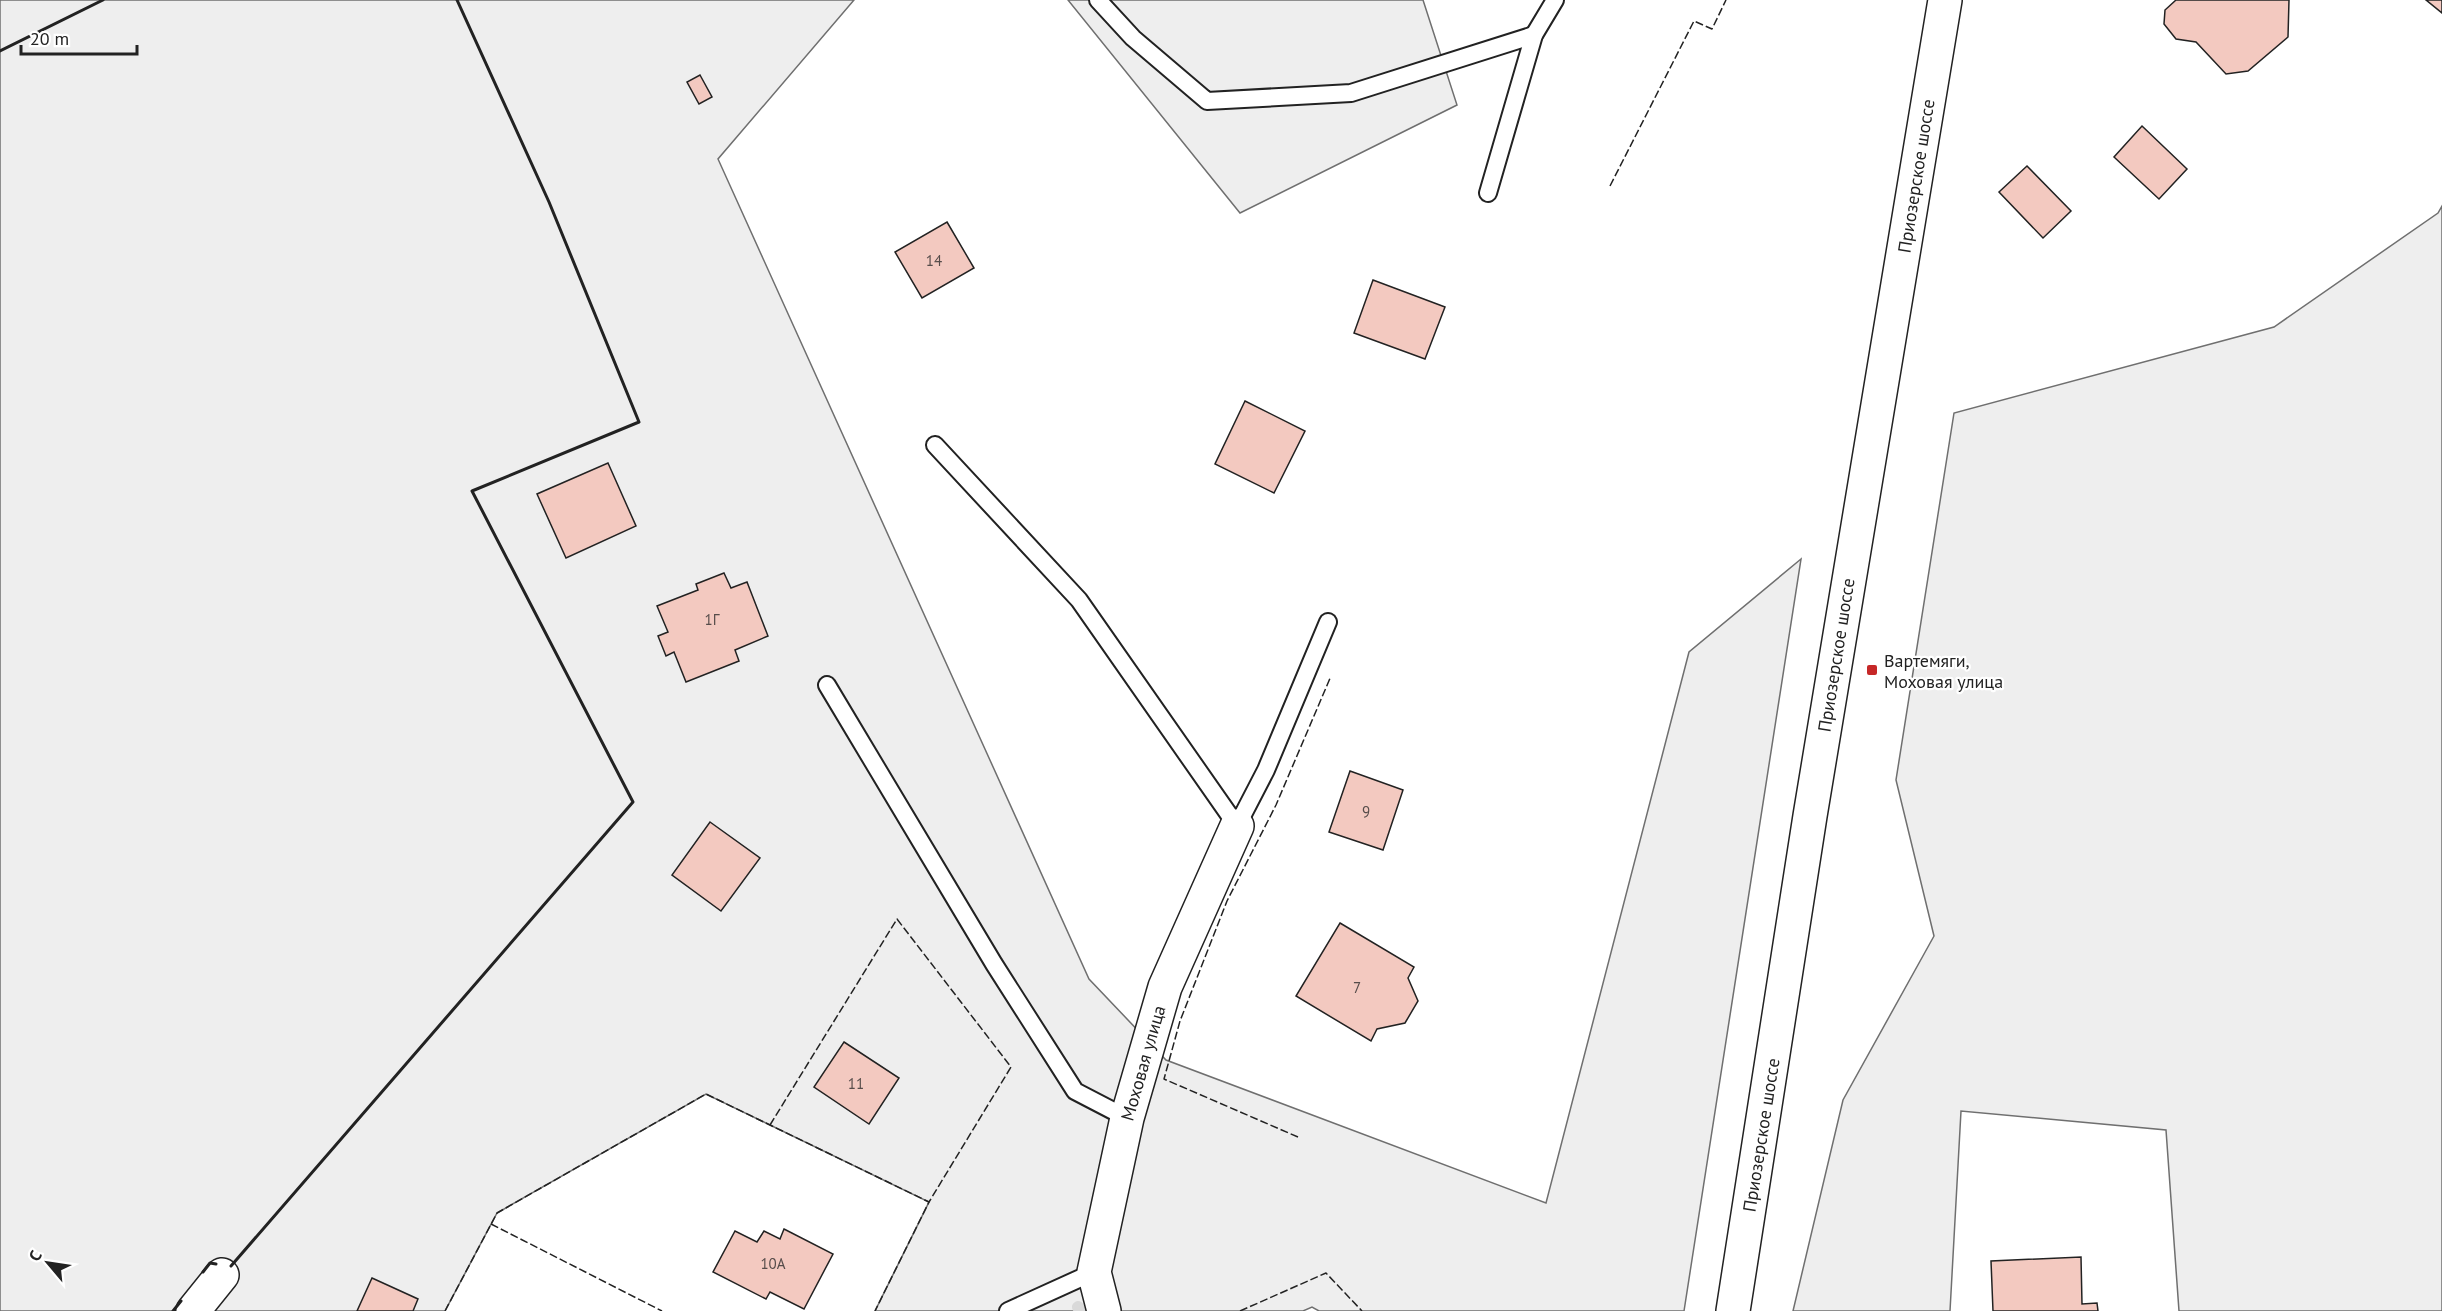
<svg xmlns="http://www.w3.org/2000/svg" width="2442" height="1311" font-family="'PT Sans',sans-serif">
  <rect width="100%" height="100%" fill="#fff"/>
  <g fill="#eee" stroke="#6f6f6f" stroke-width="1.5">
    <polygon points="0,0 854,0 718,159 1089,979 1166,1060 1546,1203 1689,652 1801,559 1684,1311 1319,1311 1312,1307 1303,1311 875,1311 929,1202 706,1094 497,1213 445,1311 0,1311"/>
    <polygon points="1068,0 1423,0 1457,105 1240,213"/>
    <polygon points="2442,206 2442,1311 2179,1311 2166,1130 1961,1111 1950,1311 1793,1311 1843,1100 1934,936 1896,780 1954,413 2274,327 2438,213"/>
  </g>
  <g fill="none" stroke-linecap="round" stroke-linejoin="round">
    <polyline stroke="#d9d9d9" stroke-width="12" points="1078,1307 1080,1311"/>
  </g>
  <g fill="#f3c9c0" stroke="#222" stroke-width="1.5">
    <polygon points="2176,0 2289,0 2288,37 2248,71 2226,74 2196,42 2176,39 2164,24 2165,10"/>
    <polygon points="2426,0 2442,0 2442,13"/>
    <polygon points="700,75 712,97 699,104 687,82"/>
    <polygon points="2142,126 2187,169 2159,199 2114,157"/>
    <polygon points="2027,166 2071,211 2043,238 1999,192"/>
    <polygon points="947,222 974,268 922,298 895,252"/>
    <polygon points="1373,280 1445,307 1425,359 1354,333"/>
    <polygon points="1245,401 1305,431 1274,493 1215,464"/>
    <polygon points="608,463 636,526 566,558 537,494"/>
    <polygon points="724,573 731,588 747,582 768,636 735,650 739,661 686,682 674,652 666,656 658,636 668,632 657,606 698,590 696,584"/>
    <polygon points="1350,771 1403,790 1383,850 1329,832"/>
    <polygon points="710,822 760,858 721,911 672,875"/>
    <polygon points="1340,923 1414,967 1408,978 1418,1001 1405,1023 1377,1029 1371,1041 1296,996"/>
    <polygon points="844,1042 899,1078 869,1124 814,1087"/>
    <polygon points="784,1229 833,1254 804,1309 770,1292 766,1299 713,1272 735,1231 757,1242 764,1231 780,1239"/>
    <polygon points="2081,1257 2082,1304 2097,1303 2098,1311 1993,1311 1991,1261"/>
    <polygon points="372,1278 418,1299 413,1311 357,1311"/>
  </g>
  <g fill="none" stroke-linecap="round" stroke-linejoin="round">
    <defs>
      <g id="service">
        <polyline points="1098,0 1133,38 1207,101 1351,93 1534,35"/>
        <polyline points="1488,193 1534,35 1555,0"/>
        <polyline points="935,445 1079,600 1237,826 1266,770 1328,622"/>
        <polyline points="827,685 994,964 1075,1091 1127,1118"/>
        <polyline points="1008,1311 1094,1272"/>
      </g>
      <g id="minor">
        <polyline points="193,1311 222,1275"/>
        <polyline points="1104,1311 1094,1272 1127,1118 1165,987 1237,826"/>
      </g>
      <polyline id="primary" points="1733,1311 1810,816 1945,0"/>
    </defs>
    <use href="#service" stroke="#222" stroke-width="20"/>
    <use href="#minor" stroke="#222" stroke-width="36"/>
    <use href="#primary" stroke="#222" stroke-width="36"/>
    <use href="#service" stroke="#fff" stroke-width="16"/>
    <use href="#minor" stroke="#fff" stroke-width="33"/>
    <use href="#primary" stroke="#fff" stroke-width="33"/>
    <g stroke="#222" stroke-width="1.5" stroke-dasharray="8 3" stroke-linecap="butt">
      <polyline points="1610,186 1694,21 1712,29 1726,0"/>
      <polyline points="770,1125 897,919 1011,1067 929,1202"/>
      <polyline points="1298,1137 1164,1079 1180,1021 1227,901 1276,805 1331,676"/>
      <polyline points="491,1224 662,1311"/>
      <polyline points="445,1311 497,1213 706,1094 929,1202 875,1311"/>
      <polyline points="1240,1311 1326,1273 1362,1311"/>
    </g>
    <g stroke="#222" stroke-width="3">
      <polyline points="0,51 103,0"/>
      <polyline points="231,1266 633,802 472,491 639,422 549,202 457,0"/>
      <polyline points="203,1272 210,1263 216,1264"/>
      <polyline points="173,1311 181,1301"/>
    </g>
  </g>
  <rect fill="#c62828" stroke="#fff" stroke-width="2" x="1866" y="664" width="12" height="12" rx="3"/>
  <g text-anchor="middle" dominant-baseline="central" stroke-width="4.5" stroke-linejoin="round" paint-order="stroke">
    <g font-size="15" fill="#564c4a">
      <text x="934" y="260">14</text>
      <text x="712" y="619">1Г</text>
      <text x="1366" y="811">9</text>
      <text x="1357" y="987">7</text>
      <text x="856" y="1083">11</text>
      <text x="773" y="1263">10А</text>
    </g>
    <g font-size="18" fill="#222" stroke="#fff">
      <text transform="translate(1916 176) rotate(-81)">Приозерское шоссе</text>
      <text transform="translate(1836 655) rotate(-81)">Приозерское шоссе</text>
      <text transform="translate(1143 1063) rotate(-74)">Моховая улица</text>
      <text transform="translate(1761 1135) rotate(-81)">Приозерское шоссе</text>
    </g>
    <g font-size="18" fill="#222" stroke="#fff" text-anchor="start">
      <text x="1884" y="660">Вартемяги,<tspan x="1884" dy="21">Моховая улица</tspan></text>
    </g>
  </g>
  <g transform="translate(48 1263) rotate(299)" stroke="#ffffff" stroke-width="4.5" paint-order="stroke">
  <path d="M0-4.5L10 22L0 15L-10 22Z" fill="#222222"/>
  <text y="-9" font-size="16" font-weight="bold" text-anchor="middle" fill="#222222">С</text>
  </g>
  <path d="M21 45v9h116v-9" fill="none" stroke="#222222" stroke-width="3"/>
  <text x="30" y="45" font-size="18" fill="#222222" stroke="#ffffff" stroke-width="4.5" paint-order="stroke">20 m</text>
</svg>
